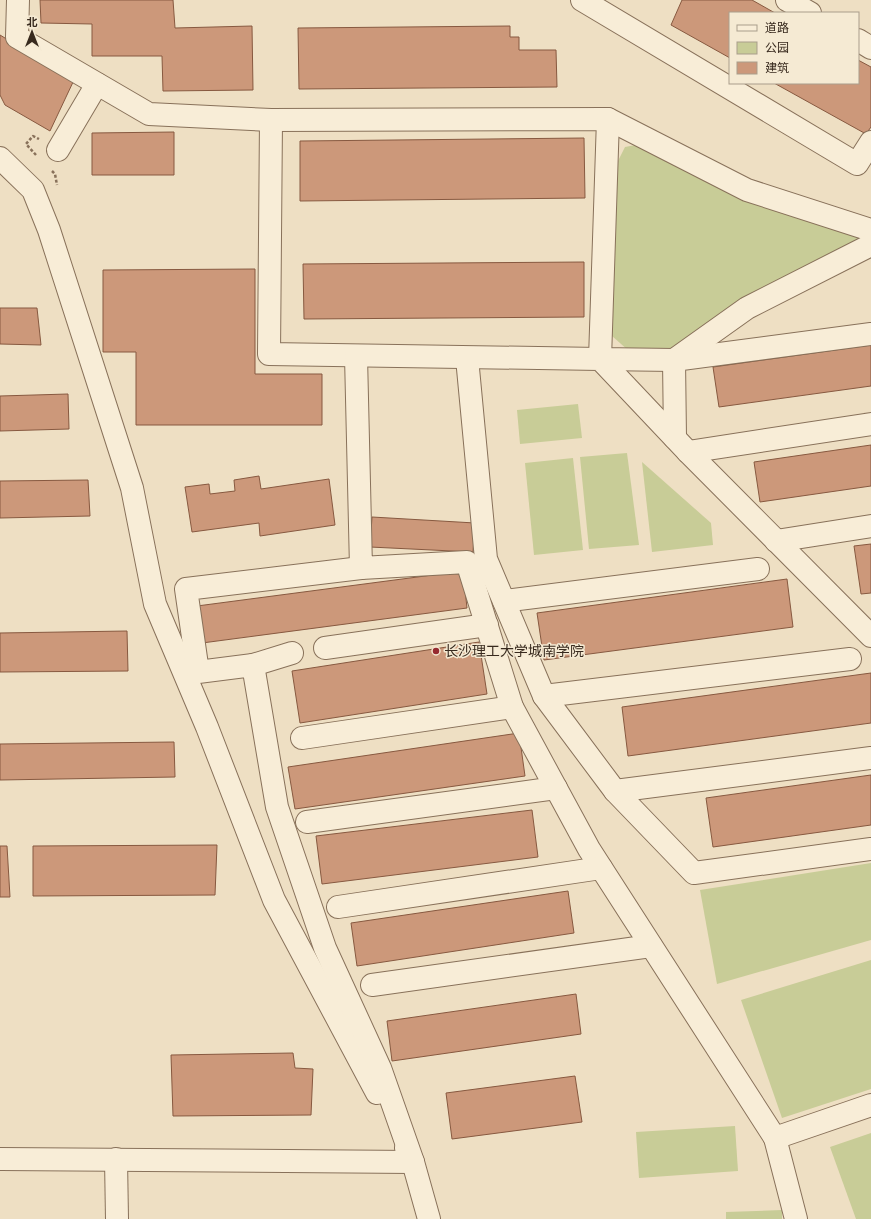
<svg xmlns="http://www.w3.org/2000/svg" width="871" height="1219" font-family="'Roboto Serif','Noto Sans SC',serif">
  <rect width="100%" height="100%" fill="#eedfc3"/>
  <g fill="#c8cc97">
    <polygon points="641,144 861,236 857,247 671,349 629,351 612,336 615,167 625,147"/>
    <polygon points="578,404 582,438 520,444 517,410"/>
    <polygon points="627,453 639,545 589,549 580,457"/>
    <polygon points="573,458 583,550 534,555 525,463"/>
    <polygon points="642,462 711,523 713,545 652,552"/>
    <polygon points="871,863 871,940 717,984 700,890"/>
    <polygon points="871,960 871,1089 782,1118 741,1000"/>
    <polygon points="735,1126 738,1171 639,1178 636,1132"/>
    <polygon points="871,1133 871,1219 856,1219 830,1147"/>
    <polygon points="782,1210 782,1219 726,1219 726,1212"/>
  </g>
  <g fill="#cc987a" stroke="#875940">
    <polygon points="40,0 173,0 175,28 252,26 253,90 163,91 162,56 92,56 92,24 41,23"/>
    <polygon points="682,0 752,0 775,13 730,13 730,58 671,25"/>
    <polygon points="510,26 510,37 519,37 519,50 556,50 557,87 299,89 298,28"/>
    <polygon points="0,35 74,80 50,131 5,105 0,95"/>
    <polygon points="858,60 871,67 871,127 866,134 774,83 858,83"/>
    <polygon points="174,132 174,175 92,175 92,133"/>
    <polygon points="584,138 585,198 300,201 300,141"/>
    <polygon points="584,262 584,317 304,319 303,264"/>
    <polygon points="255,269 255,374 322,374 322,425 136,425 136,352 103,352 103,270"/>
    <polygon points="0,308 37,308 41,345 0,344"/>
    <polygon points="871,345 871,386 719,407 713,367"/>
    <polygon points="68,394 69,429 0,431 0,396"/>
    <polygon points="871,445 871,486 760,502 754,462"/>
    <polygon points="259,476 261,489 329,479 335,525 260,536 259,523 192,532 185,487 209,484 210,494 235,491 234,480"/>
    <polygon points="88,480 90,516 0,518 0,481"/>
    <polygon points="372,517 475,523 473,552 370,547"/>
    <polygon points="871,544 871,593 861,594 854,546"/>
    <polygon points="463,571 467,608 202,643 197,606"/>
    <polygon points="787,579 793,627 544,660 537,613"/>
    <polygon points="127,631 128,671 0,672 0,633"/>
    <polygon points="479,642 487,694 300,723 292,671"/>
    <polygon points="871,673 871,723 628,756 622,707"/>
    <polygon points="519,733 525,776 295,809 288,767"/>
    <polygon points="174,742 175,777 0,780 0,744"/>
    <polygon points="871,775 871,825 713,847 706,798"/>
    <polygon points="532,810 538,857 322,884 316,836"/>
    <polygon points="217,845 215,895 33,896 33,846"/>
    <polygon points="0,846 7,846 10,897 0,897"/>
    <polygon points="568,891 574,933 357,966 351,923"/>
    <polygon points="576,994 581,1034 392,1061 387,1021"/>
    <polygon points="293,1053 295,1068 313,1069 311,1115 173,1116 171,1055"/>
    <polygon points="575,1076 582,1122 452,1139 446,1093"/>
  </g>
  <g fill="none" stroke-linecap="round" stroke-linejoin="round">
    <defs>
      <g id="minor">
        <polyline points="18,0 17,37 149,114 271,120 608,119 747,190 871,230"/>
        <polyline points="582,0 857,164 871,142"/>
        <polyline points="787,0 810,13"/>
        <polyline points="858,40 871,48"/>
        <polyline points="608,119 600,359 674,360 747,308 871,245"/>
        <polyline points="271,120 269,354 600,359 688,452 871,636"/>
        <polyline points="58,150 97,84"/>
        <polyline points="0,158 33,190 49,230 132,488 155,604 207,727 274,900 377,1093"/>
        <polyline points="356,356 361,568 467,562 512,707 589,849 775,1138"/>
        <polyline points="467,358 486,559 544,696 615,791 694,873 871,849"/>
        <polyline points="675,438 674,360 871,334"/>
        <polyline points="688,452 871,424"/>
        <polyline points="776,541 871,526"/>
        <polyline points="504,601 758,569"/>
        <polyline points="325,648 487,625"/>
        <polyline points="253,665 292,653"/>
        <polyline points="544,696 850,659"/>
        <polyline points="302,738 512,707"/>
        <polyline points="615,791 871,758"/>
        <polyline points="307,822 556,788"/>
        <polyline points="338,907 601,868"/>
        <polyline points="372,985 651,946"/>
        <polyline points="406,1148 413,1162 429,1219"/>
        <polyline points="0,1159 413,1162 380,1068 325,948 277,807 253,665 198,672 186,589 361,568"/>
        <polyline points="116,1159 117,1219"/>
        <polyline points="796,1219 775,1138 871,1105"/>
      </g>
    </defs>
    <use href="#minor" stroke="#88715a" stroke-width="24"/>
    <g stroke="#88715a" stroke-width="2.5" stroke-dasharray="3 2" stroke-linecap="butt">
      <polyline points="36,155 26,144 33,136 39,139"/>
      <polyline points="52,171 55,174 57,185"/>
    </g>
    <use href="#minor" stroke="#f8edd7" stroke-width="22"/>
  </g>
  <circle fill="#962b30" stroke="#f5ead3" stroke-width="1.5" cx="436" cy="651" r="4"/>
  <g text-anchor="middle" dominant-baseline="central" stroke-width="3" stroke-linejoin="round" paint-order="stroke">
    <g font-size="14" fill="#382a1e" stroke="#f5ead3" text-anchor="start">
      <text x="444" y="651">长沙理工大学城南学院</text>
    </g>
  </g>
  <rect x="729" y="12" width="130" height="72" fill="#f5ead3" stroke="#a99d8b"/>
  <rect x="737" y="25" width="20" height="6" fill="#f8edd7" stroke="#a99d8b"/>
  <text x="765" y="32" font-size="12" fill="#382a1e">道路</text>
  <rect x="737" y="42" width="20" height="12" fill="#c8cc97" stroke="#a99d8b"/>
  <text x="765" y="52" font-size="12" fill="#382a1e">公园</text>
  <rect x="737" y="62" width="20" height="12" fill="#cc987a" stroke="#a99d8b"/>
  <text x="765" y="72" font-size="12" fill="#382a1e">建筑</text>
  <g transform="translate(32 32)" stroke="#f5ead3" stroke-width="3" paint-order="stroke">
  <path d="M0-3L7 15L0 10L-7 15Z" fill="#382a1e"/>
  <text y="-6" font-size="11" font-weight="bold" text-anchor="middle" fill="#382a1e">北</text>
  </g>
</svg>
